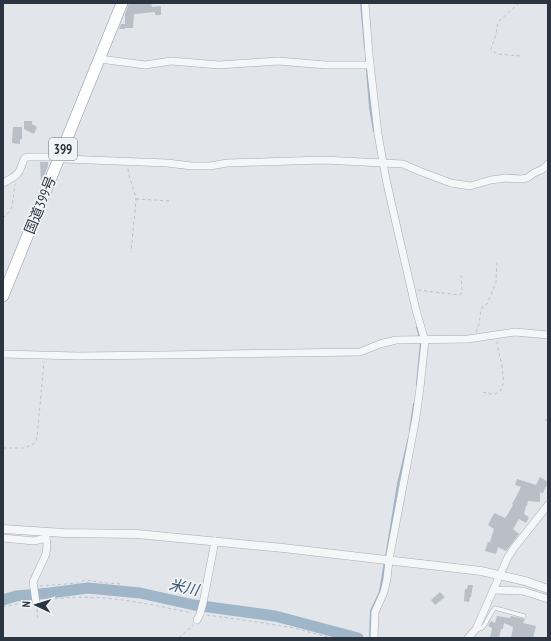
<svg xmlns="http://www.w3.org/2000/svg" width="551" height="641" font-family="'PT Sans Narrow','Noto Sans JP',sans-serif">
  <rect width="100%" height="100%" fill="#e2e5ea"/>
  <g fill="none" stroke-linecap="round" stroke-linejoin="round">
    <g stroke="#9fb5c8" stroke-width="2">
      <polyline points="361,3 365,48"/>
      <polyline points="366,58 370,107 374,131"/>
      <polyline points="417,327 420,338"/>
      <polyline points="417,384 421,342"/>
      <polyline points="410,431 414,404"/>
      <polyline points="386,557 398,484 409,437"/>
      <polyline points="370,638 371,611 380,592 385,561"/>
    </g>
    <polyline stroke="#9fb5c8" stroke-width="11" points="3,600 16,596 50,593 88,588 140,593 194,605 275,616 358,638"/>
  </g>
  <g fill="#b9bfc6">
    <polygon points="129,3 151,3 152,7 161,6 161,15 155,15 155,12 134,14 133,28 125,28 125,29 119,29 121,24 125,24 125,14"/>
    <polygon points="24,121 32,121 32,124 37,127 34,134 24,129"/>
    <polygon points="13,127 22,127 22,139 20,139 20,144 12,143"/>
    <polygon points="40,162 48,162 48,166 41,184"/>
    <polygon points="540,477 548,482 543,493 540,492 540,502 528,501 527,506 526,506 524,514 529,517 526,523 519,519 513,529 519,534 506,551 498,547 496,554 485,551 488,542 490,542 494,529 488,525 494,513 505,518 508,514 513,505 512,504 516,497 521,487 515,485 517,479 536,485"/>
    <polygon points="468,585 473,585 471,597 470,597 469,602 464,601 465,589 467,589"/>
    <polygon points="440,592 445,597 435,605 431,600"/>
    <polygon points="497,616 510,618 511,616 525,619 523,623 536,626 533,638 511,638 513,627 504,623 503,629 501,629 499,638 490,638 492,628 488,626 491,621 495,623"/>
  </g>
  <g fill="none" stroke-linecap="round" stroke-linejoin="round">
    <defs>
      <path id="service" d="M476 630C478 629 480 629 482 628 486 625 490 613 495 608L524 616"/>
      <g id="minor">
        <polyline points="365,3 369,55 378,134 386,179 395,219 416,310 425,341 420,388 416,417 389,560 387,579 384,592 375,612 374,638"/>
        <polyline points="100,59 145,65 171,61 219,65 278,61 326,65 370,65"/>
        <path d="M3 183C18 175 19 175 24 159L27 157H54L64 159 167 163 192 166H210L227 163 323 160 403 164 419 171 451 183 470 186 491 180 506 178 521 179 527 178 534 173 543 169 548 164"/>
        <polyline points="3,354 78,356 162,355 360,352 380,344 396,340 468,339 515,332 548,335"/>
        <polyline points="3,538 34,541 46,538"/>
        <polyline points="493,590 523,591 548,599"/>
        <polyline points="36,602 33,582 46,554 47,544 46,538 46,532"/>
        <polyline points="197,620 200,614 203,603 215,541"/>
        <polyline points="468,638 476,629 508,557 514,548 548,505"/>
      </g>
      <polyline id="tertiary" points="3,529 64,533 137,534 283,548 481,571 525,581 548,589"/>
      <polyline id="trunk" points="3,296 122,3"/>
    </defs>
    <use href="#service" stroke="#a7acb4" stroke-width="4.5"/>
    <use href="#minor" stroke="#a7acb4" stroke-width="8"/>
    <use href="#tertiary" stroke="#a7acb4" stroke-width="9"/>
    <use href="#trunk" stroke="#8a949f" stroke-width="12"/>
    <g stroke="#bcc0c5" stroke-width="1" stroke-dasharray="3 3" stroke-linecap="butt">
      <polyline points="519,3 499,21 497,26 496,34 491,49 493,51 497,54 521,56"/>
      <path d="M128 169C129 180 135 190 136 200L131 252"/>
      <polyline points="136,199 172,201"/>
      <polyline points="3,218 10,211 12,207 15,184"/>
      <polyline points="418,290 459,295 462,293 462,287 461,275"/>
      <polyline points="476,332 479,324 481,310 483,306 487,304 496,282 497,261"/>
      <path d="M483 392C486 393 489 394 492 394 514 395 497 352 497 341"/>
      <polyline points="545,419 548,423"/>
      <polyline points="3,448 25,448 35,443 37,438 44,362"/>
      <polyline points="40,586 77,583 85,580 107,583 122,584"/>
      <path d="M43 601C94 591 143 603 192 613"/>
      <polyline points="3,607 17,604 30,603"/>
      <polyline points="37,609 38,620"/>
      <polyline points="207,615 257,622 294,628 331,638"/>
      <polyline points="179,638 193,625"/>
    </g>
    <use href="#service" stroke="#f4f6f8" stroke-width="3.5"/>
    <use href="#minor" stroke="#f4f6f8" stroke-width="7"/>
    <use href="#tertiary" stroke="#f4f6f8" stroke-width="8"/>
    <use href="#trunk" stroke="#fff" stroke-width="11"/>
  </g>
  <g text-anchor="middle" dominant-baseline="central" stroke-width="3.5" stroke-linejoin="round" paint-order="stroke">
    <rect fill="#f1f4f7" stroke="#666e78" stroke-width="1" x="49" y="138" width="28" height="22" rx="3"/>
    <g font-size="13" font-weight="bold" fill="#2b3441">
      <text x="63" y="149">399</text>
    </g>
    <g font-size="14" fill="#2b3441" stroke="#f1f4f7">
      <text transform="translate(40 205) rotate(-68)">国道399号</text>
    </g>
    <g font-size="15" font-style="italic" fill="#375573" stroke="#f1f4f7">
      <text transform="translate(184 587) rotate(12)">米川</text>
    </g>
  </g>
  <rect width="551" height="641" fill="none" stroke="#2b3441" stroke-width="8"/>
  <g transform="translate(36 605) rotate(274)" stroke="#f1f4f7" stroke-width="3" paint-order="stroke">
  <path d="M0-3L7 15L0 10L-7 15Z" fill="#2b3441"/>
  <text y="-6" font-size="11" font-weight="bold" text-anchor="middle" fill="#2b3441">N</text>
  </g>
</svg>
